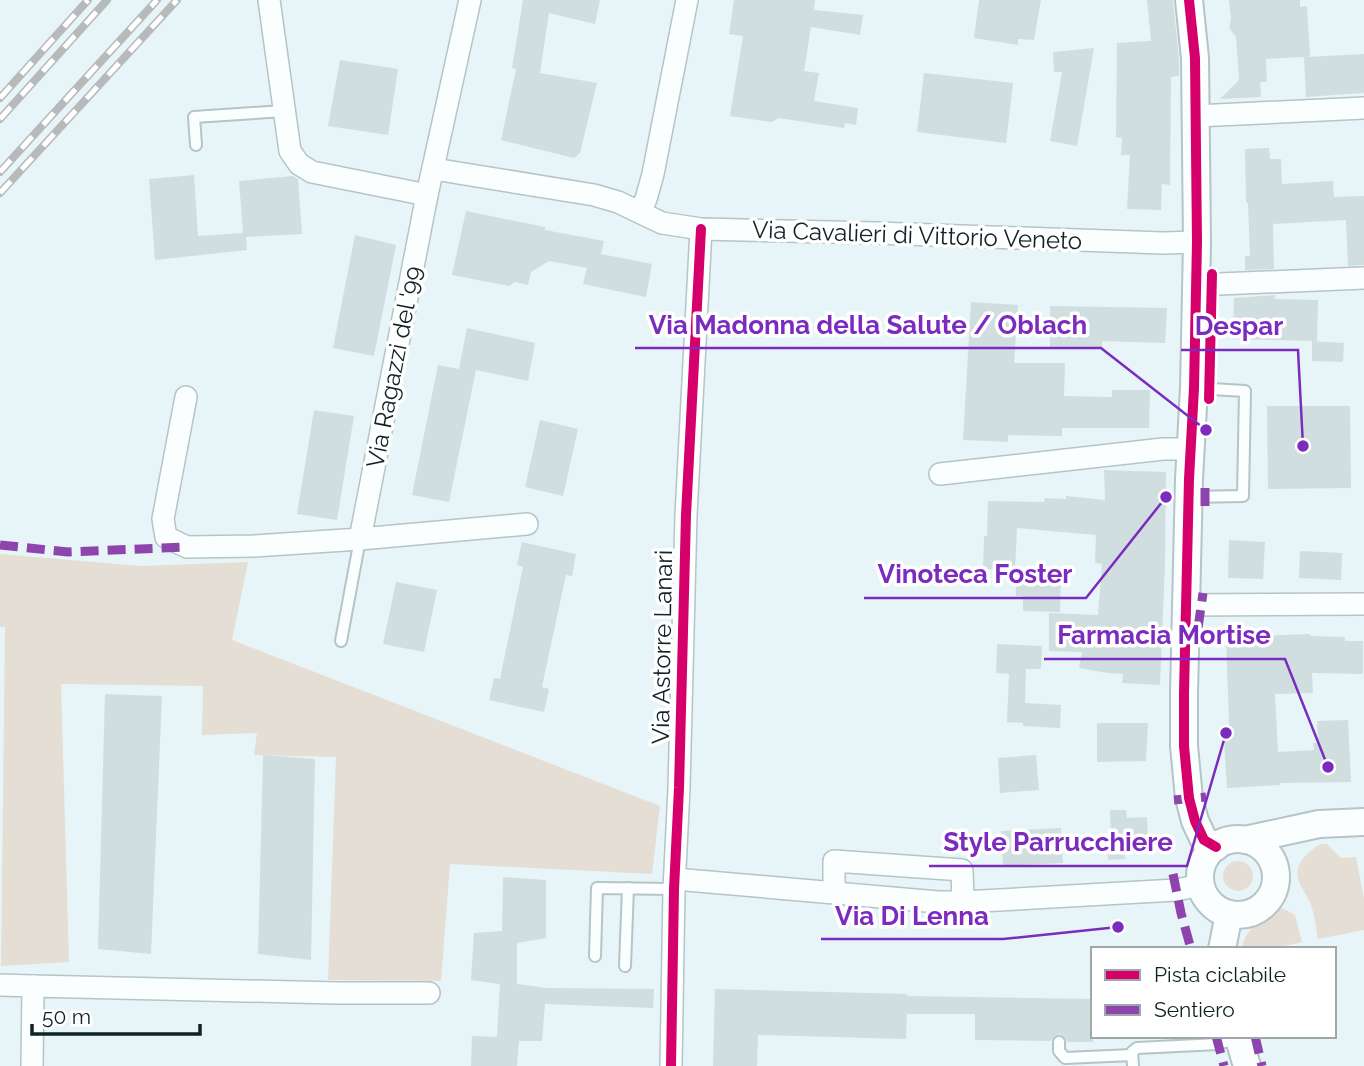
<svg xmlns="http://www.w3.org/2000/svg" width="1364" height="1066" font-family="Raleway,sans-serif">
  <rect width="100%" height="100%" fill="#e7f5f8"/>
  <g fill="#e5ded4">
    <polygon points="0,554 141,566 248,562 232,640 660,806 652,874 450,864 441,981 328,980 336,757 254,755 257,733 202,735 203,686 61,684 69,962 1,966 5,627 0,627"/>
    <path d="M1321 844H1327L1341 858 1356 857 1364 899V930L1318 939C1316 928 1315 915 1311 905 1308 897 1303 891 1300 884 1291 866 1307 852 1321 844Z"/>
    <circle cx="1238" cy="876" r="15"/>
    <path d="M1277 905 1295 915 1302 942C1283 946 1261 953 1242 947 1246 928 1263 917 1277 905Z"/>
  </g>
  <g fill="#d0dee0">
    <polygon points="523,0 600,0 595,24 549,13 540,73 597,83 580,153 574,158 501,140 516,69 512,68"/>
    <polygon points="734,0 815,0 814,10 863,15 860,35 811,27 804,71 819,73 814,101 858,108 856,125 845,123 844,128 779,118 771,122 730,116 743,36 729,34"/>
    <polygon points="979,0 1041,0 1034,40 1018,39 1018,45 974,38"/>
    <polygon points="1147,0 1173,0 1179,59 1179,76 1171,77 1170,185 1162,184 1161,210 1127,209 1130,155 1121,155 1122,138 1116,137 1117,43 1151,41"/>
    <polygon points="1229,0 1300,0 1300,7 1307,6 1310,56 1307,57 1364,54 1364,93 1306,97 1304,57 1266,59 1267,82 1260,82 1261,97 1220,99 1239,80 1236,37 1229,28 1231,19"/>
    <polygon points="1094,48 1077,146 1050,141 1062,72 1054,72 1053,52"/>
    <polygon points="340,60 398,69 388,135 328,126"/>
    <polygon points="924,73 1013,83 1006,143 917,132"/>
    <polygon points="1269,148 1270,159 1281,159 1282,184 1333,181 1334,197 1364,196 1364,265 1348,266 1346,220 1273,224 1274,269 1245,270 1245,256 1250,256 1248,203 1246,203 1245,149"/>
    <polygon points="194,175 198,236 243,233 239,181 293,176 298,179 302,234 246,237 247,250 155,260 149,179"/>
    <polygon points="466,211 545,227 545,230 604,241 601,254 652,264 646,297 583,284 587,268 549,261 531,272 528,285 515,282 509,286 452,275"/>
    <polygon points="355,235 396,245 374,356 333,348"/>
    <polygon points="1275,295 1275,299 1318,300 1317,341 1233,339 1234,298"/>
    <polygon points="971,302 1018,305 1014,363 1065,363 1064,396 1112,397 1112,390 1150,390 1149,428 1062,428 1062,436 1008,435 1008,442 963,440"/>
    <polygon points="1050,306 1167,308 1165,343 1102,341 1102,348 1050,347"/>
    <polygon points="467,328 535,343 528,381 476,370 449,502 412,495 438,365 459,369"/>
    <polygon points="1312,341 1344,343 1343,362 1312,361"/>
    <polygon points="1267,406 1350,406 1351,488 1268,489"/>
    <polygon points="314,410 354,416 337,520 297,514"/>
    <polygon points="540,420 578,429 563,496 525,487"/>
    <polygon points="1104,470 1166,472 1165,565 1160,685 1122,683 1123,674 1108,673 1079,668 1082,652 1049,651 1049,613 1098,615 1102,564 1095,563 1096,535 1017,528 1015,570 983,569 984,536 987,536 988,501 1044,502 1045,498 1066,499 1066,496 1105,500"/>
    <polygon points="1229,540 1265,542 1263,579 1228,578"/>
    <polygon points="522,542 576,554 572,576 566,575 547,663 542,687 549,689 544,712 489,700 494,678 500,679 523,567 517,565"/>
    <polygon points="1300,551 1342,553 1341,580 1299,578"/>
    <polygon points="1016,574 1061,575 1060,612 1023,611 1023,596 1016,596"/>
    <polygon points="396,582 437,590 424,652 383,644"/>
    <polygon points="1310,634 1311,636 1345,637 1345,641 1363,641 1363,674 1312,673 1313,693 1275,694 1278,752 1314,750 1313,743 1318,743 1317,721 1348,720 1351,782 1280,783 1280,785 1227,788 1223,725 1229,725 1226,637"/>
    <polygon points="997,644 1042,646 1041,669 1026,669 1025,703 1061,705 1060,728 1023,726 1023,723 1007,722 1009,674 996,673"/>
    <polygon points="105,694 162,696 151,954 98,949"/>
    <polygon points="1097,723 1148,723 1146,761 1097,762"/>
    <polygon points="263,755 315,759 311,960 258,954"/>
    <polygon points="1036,755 1039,790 1000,793 998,758"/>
    <polygon points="1110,810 1126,810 1127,818 1147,817 1148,841 1135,841 1135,852 1125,852 1125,859 1108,860 1107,842 1111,842"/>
    <polygon points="1061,828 1063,863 1003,866 1001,831"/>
    <polygon points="503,877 546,880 546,938 517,943 517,984 547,988 654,989 653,1008 545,1004 542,1041 519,1041 517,1066 471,1066 472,1036 497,1037 500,984 471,980 474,933 502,931"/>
    <polygon points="715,989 907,994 907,996 1093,999 1093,1042 1067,1042 1065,1038 1060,1034 1055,1036 1051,1041 975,1040 975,1014 907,1014 906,1039 758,1035 757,1066 713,1066"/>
  </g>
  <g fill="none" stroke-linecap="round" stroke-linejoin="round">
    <defs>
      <g id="service">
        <polyline points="196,145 194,117 284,111"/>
        <polyline points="1189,497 1243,496 1245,391 1194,388"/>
        <polyline points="341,641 360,539"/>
        <polyline points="595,956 597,888 674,889"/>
        <polyline points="625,966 628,888"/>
        <polyline points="1059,1042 1059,1051 1065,1058 1132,1055"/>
        <polyline points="1133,1066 1132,1052 1137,1048 1218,1044 1239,1038"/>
      </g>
      <g id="minor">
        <polyline points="269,0 290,151 299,164 312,172 427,195"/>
        <polyline points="1196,116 1364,108"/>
        <polyline points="434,169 594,195 618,202 662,223 701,229 877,233 1163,243 1197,242"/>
        <polyline points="640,212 646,199 653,174 687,0"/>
        <polyline points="1196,285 1364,278"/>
        <polyline points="186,397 163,519 166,537 187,547 254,546 360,539 527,524"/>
        <polyline points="940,474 1163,449 1191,449"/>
        <polyline points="360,539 427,195 470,0"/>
        <polyline points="1186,605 1364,604"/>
        <polyline points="675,879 938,902 963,902 1176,890 1201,885"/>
        <polyline points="834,892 834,861 962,870 963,902"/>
        <polyline points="0,985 33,986"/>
        <polyline points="32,1066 33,986 337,993 429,993"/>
        <polyline points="671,1066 674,889 679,788 686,515 701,229"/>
      </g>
      <g id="tertiary">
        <polyline points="1189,0 1195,58 1197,242 1194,388 1189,479 1184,693 1184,746 1189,798 1195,821 1204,840 1216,847"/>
        <circle cx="1238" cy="877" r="38"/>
        <polyline points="1245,840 1319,824 1364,822"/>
        <polyline points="1222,949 1229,914"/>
        <polyline points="1238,1036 1247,1066"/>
      </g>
    </defs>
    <use href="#service" stroke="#b5c4c6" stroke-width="14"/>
    <use href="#minor" stroke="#b5c4c6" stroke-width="24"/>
    <use href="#tertiary" stroke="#b5c4c6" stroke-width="30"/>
    <use href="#service" stroke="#fbfefe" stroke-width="10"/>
    <use href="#minor" stroke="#fbfefe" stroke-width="21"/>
    <use href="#tertiary" stroke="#fbfefe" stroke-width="26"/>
    <defs>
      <g id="rail">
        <polyline points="0,98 88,0"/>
        <polyline points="0,119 107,0"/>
        <polyline points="0,172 157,0"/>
        <polyline points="0,193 177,0"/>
      </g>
    </defs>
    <use href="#rail" stroke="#b6babb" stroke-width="8"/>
    <use href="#rail" stroke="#fff" stroke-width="5" stroke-dasharray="16" stroke-linecap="butt"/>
    <g stroke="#8e44ad" stroke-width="9" stroke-dasharray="18 9" stroke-linecap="butt">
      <polyline points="1205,506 1205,480"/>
      <polyline points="0,545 68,552 187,547"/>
      <polyline points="1198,628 1203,593"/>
      <polyline points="1174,800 1206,797"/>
      <polyline points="1173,874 1181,913 1191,949"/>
      <polyline points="1216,1036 1224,1066"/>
      <polyline points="1255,1036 1262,1066"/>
    </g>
    <defs>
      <g id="cycleway">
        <polyline points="1189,0 1195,58 1197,242 1194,388 1189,479 1184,693 1184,746 1189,798 1195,821 1204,840 1216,847"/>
        <polyline points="1209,399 1212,274"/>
        <polyline points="671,1066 674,889 679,788 686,515 701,229"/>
      </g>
    </defs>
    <use href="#cycleway" stroke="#fff" stroke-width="15"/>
    <use href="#cycleway" stroke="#d6006c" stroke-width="10"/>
  </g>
  <g text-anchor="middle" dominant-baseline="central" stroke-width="7" stroke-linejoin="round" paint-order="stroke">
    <g font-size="24" fill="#112225" stroke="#fff">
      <text transform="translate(917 235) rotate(2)">Via Cavalieri di Vittorio Veneto</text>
      <text transform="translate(394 367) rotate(-79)">Via Ragazzi del '99</text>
      <text transform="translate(662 647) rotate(-89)">Via Astorre Lanari</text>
    </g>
  </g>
  <path fill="none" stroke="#7b2cbf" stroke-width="2.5" d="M1206 430L1101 348H635M1303 446L1298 350H1181M1166 497L1086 598H864M1328 767L1285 659H1044M1226 733L1187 866H929M1118 927L1003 939H821"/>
  <g fill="#7b2cbf" stroke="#fff" stroke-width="2.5">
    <circle cx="1206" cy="430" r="7"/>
    <circle cx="1303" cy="446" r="7"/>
    <circle cx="1166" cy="497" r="7"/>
    <circle cx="1328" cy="767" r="7"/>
    <circle cx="1226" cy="733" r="7"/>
    <circle cx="1118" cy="927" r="7"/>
  </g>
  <g font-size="26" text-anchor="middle" font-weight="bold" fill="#7b2cbf" stroke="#fff" stroke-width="7" stroke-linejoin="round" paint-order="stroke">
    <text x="868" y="334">Via Madonna della Salute / Oblach</text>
    <text x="1239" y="335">Despar</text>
    <text x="975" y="583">Vinoteca Foster</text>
    <text x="1164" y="644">Farmacia Mortise</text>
    <text x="1058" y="851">Style Parrucchiere</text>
    <text x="912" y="925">Via Di Lenna</text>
  </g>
  <rect x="1091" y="947" width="245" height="91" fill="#ffffff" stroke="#a0a7a8" stroke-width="2"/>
  <rect x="1105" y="970" width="35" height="10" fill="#d6006c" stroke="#a0a7a8" stroke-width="2"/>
  <text x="1154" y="982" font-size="21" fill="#112225">Pista ciclabile</text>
  <rect x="1105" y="1005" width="35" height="10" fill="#8e44ad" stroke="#a0a7a8" stroke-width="2"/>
  <text x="1154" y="1017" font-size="21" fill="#112225">Sentiero</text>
  <path d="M32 1024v10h168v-10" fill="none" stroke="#112225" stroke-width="3.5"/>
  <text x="42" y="1024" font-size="21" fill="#112225" stroke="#ffffff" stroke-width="5" paint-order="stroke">50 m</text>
</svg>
